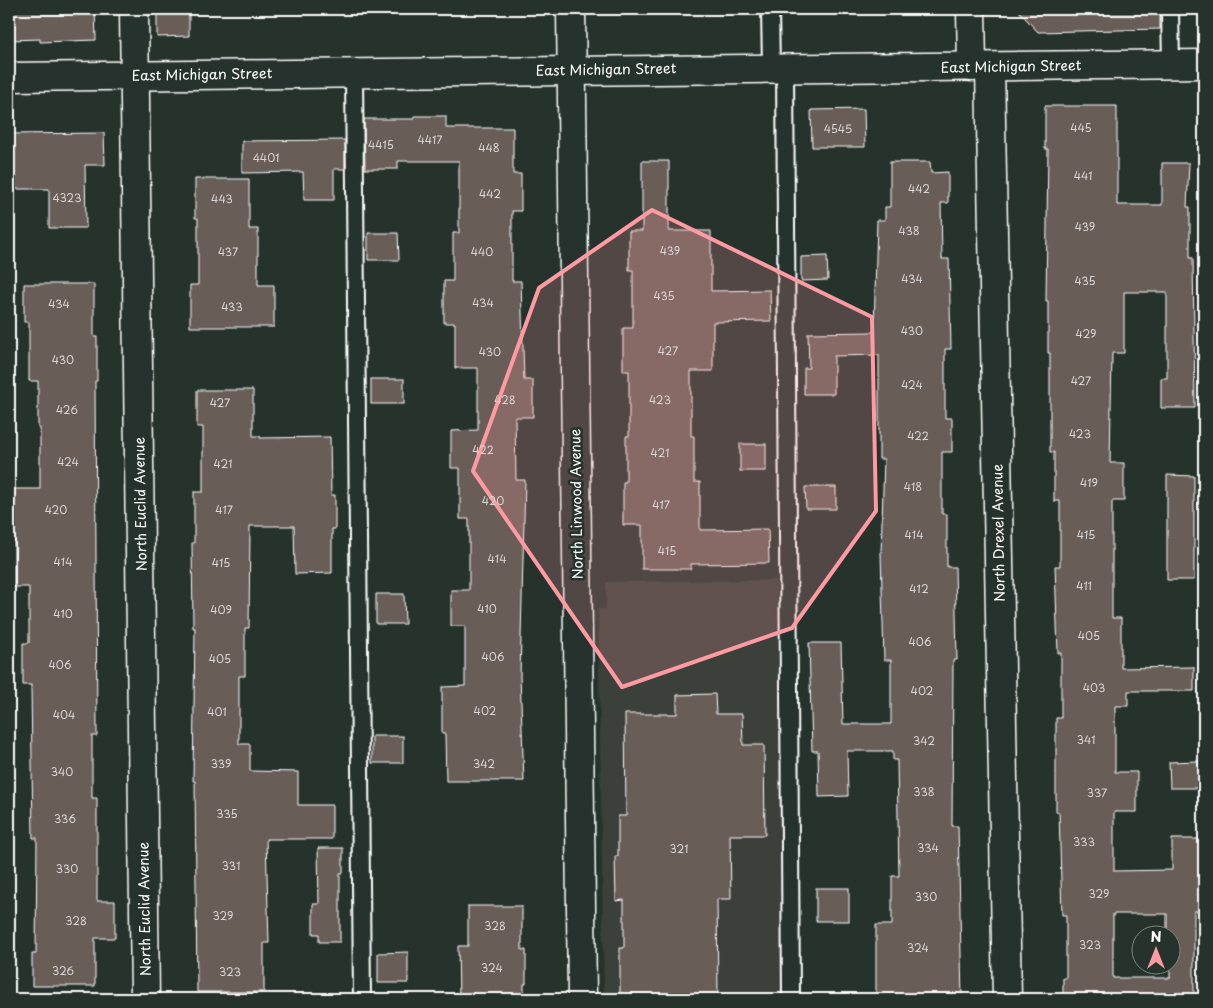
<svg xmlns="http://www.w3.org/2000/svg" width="1213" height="1008" font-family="'Playpen Sans',sans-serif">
  <rect width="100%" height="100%" fill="#26332d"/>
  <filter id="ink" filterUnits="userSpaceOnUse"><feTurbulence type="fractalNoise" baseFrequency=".02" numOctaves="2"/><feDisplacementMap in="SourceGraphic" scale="10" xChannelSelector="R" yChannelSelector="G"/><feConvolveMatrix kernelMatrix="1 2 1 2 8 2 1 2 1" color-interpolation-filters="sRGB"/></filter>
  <g filter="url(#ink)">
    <polygon fill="#3a403a" points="777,580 783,999 604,999 598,609 606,609 606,582"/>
    <g fill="#695d58" stroke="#fff" fill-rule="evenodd">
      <polygon points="9,9 95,9 96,40 40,42 40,39 9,40"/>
      <polygon points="157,9 189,9 189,36 157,37"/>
      <polygon points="1017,9 1160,9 1160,29 1038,32"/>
      <path d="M1045 106H1117V205H1162V163H1189L1187 207H1190V258H1193L1195 408H1161V378H1167V292H1124V353H1112L1110 463H1124V501H1112V618H1121V668L1194 667V691H1128V706H1115V772H1137V812H1114V871L1172 870V839H1204L1201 911H1194V999H1063V978H1066V915H1062L1059 812H1056V718H1061V653H1058L1055 566H1060V501H1054V452H1050V353H1048V301H1046L1048 149H1045ZM1113 914H1167V936H1170V978H1113Z"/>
      <polygon points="864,109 865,147 812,147 811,110"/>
      <polygon points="414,116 446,116 446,128 513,128 513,174 521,174 521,211 512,211 512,281 521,281 524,380 533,380 533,417 515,417 516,480 525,480 520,676 524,781 446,781 445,734 442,734 442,687 465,686 465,626 451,626 451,590 469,590 469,519 460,519 460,468 451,468 451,431 478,430 478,368 455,368 455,323 444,323 444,281 453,281 453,233 459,233 459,161 398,161 398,169 365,169 364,119 414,119"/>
      <polygon points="104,133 105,165 85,165 86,228 49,228 49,189 9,189 9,134"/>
      <polygon points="345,140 345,169 334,169 334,200 304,200 303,172 242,173 242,141"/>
      <polygon points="642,161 669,161 669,231 711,231 711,291 770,290 771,321 713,322 713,371 691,371 691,436 694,436 694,482 700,482 700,530 768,529 769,563 691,564 691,569 642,569 642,525 623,525 623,482 626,482 626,436 629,436 629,371 623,371 623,328 633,328 633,270 629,270 629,231 642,231"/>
      <polygon points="890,162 930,162 931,173 948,172 948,203 941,203 942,259 949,259 951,349 945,349 945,418 952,418 952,452 942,452 942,514 947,514 947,567 955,567 957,660 953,660 952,826 958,826 962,999 876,999 876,925 892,925 892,876 899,876 897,760 893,760 893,751 847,751 848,796 819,797 818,751 812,751 809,643 841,643 843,724 891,724 891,660 884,660 881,553 884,459 879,459 879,355 834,356 834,394 804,394 804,368 809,368 808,333 874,332 877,220 885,220 885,207 890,207"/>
      <polygon points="195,179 249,179 249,229 258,229 258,285 274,285 274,327 190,327 190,285 198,285 198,218 195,218"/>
      <polygon points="368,233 398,233 399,260 368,260"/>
      <polygon points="827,256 828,280 801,281 801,257"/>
      <polygon points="24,284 94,284 94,337 97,337 97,381 95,381 97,736 92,736 92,798 97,798 97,901 115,901 115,938 95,938 95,986 32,986 32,954 36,954 37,838 33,838 31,685 23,685 23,643 29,643 29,587 14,587 14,489 40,489 40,428 38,428 38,381 29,381 29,322 24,322"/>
      <rect x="371" y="379" width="33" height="25"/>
      <polygon points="197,390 253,390 253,436 260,436 260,438 330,437 331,495 335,495 335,529 332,529 332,573 295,574 294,526 250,526 249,628 245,628 245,676 239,676 239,744 250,744 250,771 298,772 298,805 332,805 332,839 266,839 269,943 264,943 264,992 197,992 195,781 193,781 195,628 193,628 192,543 194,543 194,492 203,492 203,427 197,427"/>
      <rect x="740" y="444" width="26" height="27"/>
      <polygon points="1167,475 1194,476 1194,580 1167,580"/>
      <polygon points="805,487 836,487 836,509 806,509"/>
      <polygon points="376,594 404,594 405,624 376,624"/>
      <polygon points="715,694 716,714 742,714 743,745 764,745 765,835 730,835 731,899 717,899 718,999 620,999 620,948 624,948 624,900 616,901 615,856 618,856 618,816 626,816 625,714 677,714 677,695"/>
      <rect x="372" y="736" width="31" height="27"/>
      <polygon points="1200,761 1200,788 1170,788 1169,762"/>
      <polygon points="318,848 343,848 343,873 340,873 340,942 319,942 319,934 313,934 313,904 319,904"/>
      <rect x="816" y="888" width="33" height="33"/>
      <polygon points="468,906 522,906 522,950 526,950 526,984 524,984 524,999 459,999 458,946 468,946"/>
      <polygon points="408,952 408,983 378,983 378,953"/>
    </g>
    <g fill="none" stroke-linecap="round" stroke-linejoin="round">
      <defs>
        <g id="lane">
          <polyline points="770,9 771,68"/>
          <polyline points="1170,9 1171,64"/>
          <polyline points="785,68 791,999"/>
          <polyline points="354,73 362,999"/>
        </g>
        <g id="street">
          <polyline points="134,9 145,999"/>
          <polyline points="571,9 582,999"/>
          <polyline points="971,9 972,67"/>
          <polyline points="990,67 1007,999"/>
        </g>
        <polyline id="secondary" points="9,77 1204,64"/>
      </defs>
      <use href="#lane" stroke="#fff" stroke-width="20"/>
      <use href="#street" stroke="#fff" stroke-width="31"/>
      <use href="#secondary" stroke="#fff" stroke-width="31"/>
      <use href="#lane" stroke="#26332d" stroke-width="16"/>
      <use href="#street" stroke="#26332d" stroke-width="28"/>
      <use href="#secondary" stroke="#26332d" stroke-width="28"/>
    </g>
  </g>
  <path fill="#ff9aa2" fill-opacity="0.2" stroke="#ff9aa2" stroke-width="4" stroke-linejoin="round" d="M652 210 872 317 876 511 792 628 622 687 473 471 539 288Z"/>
  <g text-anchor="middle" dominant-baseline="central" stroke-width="5" stroke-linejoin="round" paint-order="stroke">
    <g font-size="11" fill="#dad6d5">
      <text x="1081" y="127">445</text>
      <text x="838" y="128">4545</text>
      <text x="430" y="139">4417</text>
      <text x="381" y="144">4415</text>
      <text x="489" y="147">448</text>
      <text x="266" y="157">4401</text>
      <text x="1083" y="175">441</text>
      <text x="919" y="188">442</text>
      <text x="490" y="193">442</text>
      <text x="67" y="197">4323</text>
      <text x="222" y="198">443</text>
      <text x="1085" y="226">439</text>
      <text x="909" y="230">438</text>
      <text x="670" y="250">439</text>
      <text x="228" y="251">437</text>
      <text x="482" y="251">440</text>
      <text x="912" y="278">434</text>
      <text x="1085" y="280">435</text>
      <text x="664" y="295">435</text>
      <text x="483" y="302">434</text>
      <text x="59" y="303">434</text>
      <text x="232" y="306">433</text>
      <text x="912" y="330">430</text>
      <text x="1086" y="333">429</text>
      <text x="668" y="350">427</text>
      <text x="490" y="351">430</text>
      <text x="63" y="359">430</text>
      <text x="1081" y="380">427</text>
      <text x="912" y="384">424</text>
      <text x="505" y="399">428</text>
      <text x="660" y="399">423</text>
      <text x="220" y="402">427</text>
      <text x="67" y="409">426</text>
      <text x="1080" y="433">423</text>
      <text x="918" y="435">422</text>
      <text x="483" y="449">422</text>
      <text x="660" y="452">421</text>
      <text x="68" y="461">424</text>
      <text x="223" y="463">421</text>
      <text x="1089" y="482">419</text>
      <text x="913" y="486">418</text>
      <text x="493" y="500">420</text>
      <text x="661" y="504">417</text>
      <text x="56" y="509">420</text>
      <text x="224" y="509">417</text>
      <text x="914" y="534">414</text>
      <text x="1086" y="534">415</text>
      <text x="667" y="550">415</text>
      <text x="497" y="558">414</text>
      <text x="63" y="561">414</text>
      <text x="221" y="562">415</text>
      <text x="1084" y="585">411</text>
      <text x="919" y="588">412</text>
      <text x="487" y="608">410</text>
      <text x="221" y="609">409</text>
      <text x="63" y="613">410</text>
      <text x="1089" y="635">405</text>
      <text x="920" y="641">406</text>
      <text x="493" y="656">406</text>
      <text x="220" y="658">405</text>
      <text x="60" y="664">406</text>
      <text x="1094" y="687">403</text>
      <text x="922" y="690">402</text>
      <text x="485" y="710">402</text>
      <text x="217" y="711">401</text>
      <text x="64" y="714">404</text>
      <text x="1086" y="739">341</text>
      <text x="924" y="740">342</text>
      <text x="221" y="763">339</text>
      <text x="484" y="763">342</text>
      <text x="62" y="771">340</text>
      <text x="924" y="791">338</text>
      <text x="1097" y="792">337</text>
      <text x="227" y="813">335</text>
      <text x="65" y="818">336</text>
      <text x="1084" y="841">333</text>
      <text x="928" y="847">334</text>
      <text x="679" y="848">321</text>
      <text x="231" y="865">331</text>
      <text x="67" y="868">330</text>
      <text x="1099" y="893">329</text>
      <text x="926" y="896">330</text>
      <text x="223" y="915">329</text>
      <text x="76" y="920">328</text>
      <text x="495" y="925">328</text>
      <text x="1090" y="944">323</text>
      <text x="918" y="947">324</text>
      <text x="492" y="967">324</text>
      <text x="63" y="970">326</text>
      <text x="230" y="971">323</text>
    </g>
    <g font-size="14" fill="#fff" stroke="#26332d">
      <text transform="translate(1011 66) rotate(-1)">East Michigan Street</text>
      <text transform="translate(606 69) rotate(-1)">East Michigan Street</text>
      <text transform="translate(202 74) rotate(-1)">East Michigan Street</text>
      <text transform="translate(140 504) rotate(-91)">North Euclid Avenue</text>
      <text transform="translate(576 504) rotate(-91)">North Linwood Avenue</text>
      <text transform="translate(998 533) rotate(-91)">North Drexel Avenue</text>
      <text transform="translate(144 909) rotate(-91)">North Euclid Avenue</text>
    </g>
  </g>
  <rect width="1213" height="1008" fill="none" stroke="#26332d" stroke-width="30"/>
  <rect x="15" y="15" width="1183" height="978" fill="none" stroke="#fff" stroke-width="2" filter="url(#ink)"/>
  <g transform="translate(1156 950)"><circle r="24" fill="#26332d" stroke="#7d8581"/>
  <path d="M0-4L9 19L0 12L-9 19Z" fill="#ff9aa2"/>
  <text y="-8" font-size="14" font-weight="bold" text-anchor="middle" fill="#ffffff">N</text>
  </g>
</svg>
